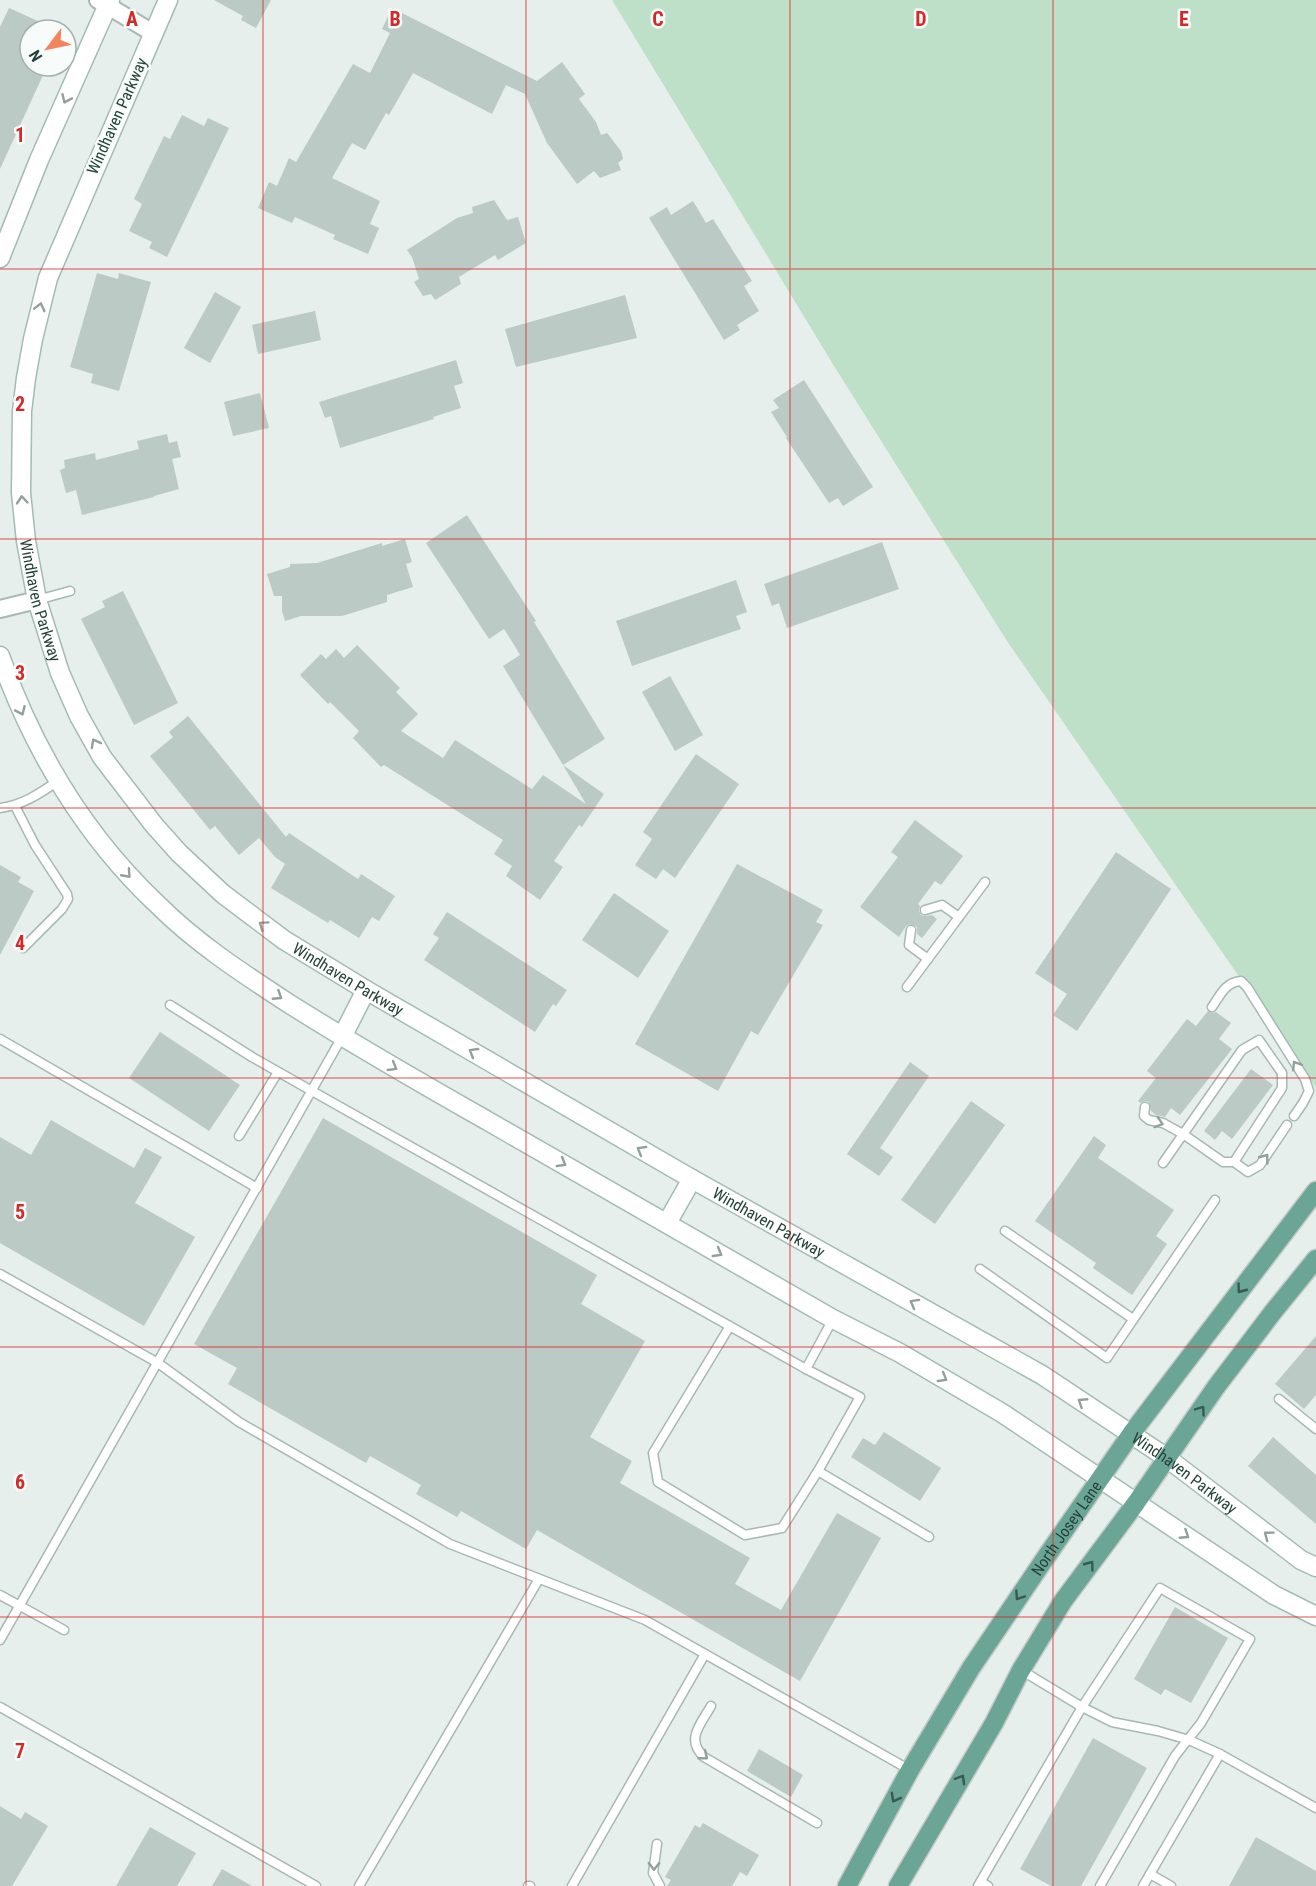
<svg xmlns="http://www.w3.org/2000/svg" width="1316" height="1886" font-family="'Roboto Condensed',sans-serif">
  <rect width="100%" height="100%" fill="#e6efeb"/>
  <polygon fill="#bfe0c8" points="612,0 1316,0 1316,1088 1007,641 834,366"/>
  <g fill="#bbcac4">
    <polygon points="214,0 271,0 256,28 241,20 243,16"/>
    <polygon points="9,8 58,30 30,30 30,67 44,73 0,169 0,27"/>
    <polygon points="392,8 537,81 562,62 585,94 579,99 596,122 601,135 607,133 621,151 623,159 618,163 621,170 600,178 594,171 577,184 547,143 525,94 506,85 492,114 413,73 389,115 386,113 365,150 352,143 332,178 380,201 370,224 379,228 368,254 333,239 335,235 295,217 292,223 258,208 269,182 277,186 289,158 296,162 353,64 370,73 390,33 382,29"/>
    <polygon points="182,115 204,126 208,118 229,128 167,257 149,248 152,242 129,231 142,204 134,199 164,136 170,139"/>
    <polygon points="494,200 507,220 518,217 526,243 498,260 495,255 459,277 461,284 435,300 431,294 423,296 414,282 419,279 412,257 407,250 457,218 473,213 472,207"/>
    <polygon points="693,201 706,223 713,219 752,281 744,286 759,311 737,325 740,330 724,340 649,218 667,207 671,215"/>
    <polygon points="97,273 118,279 119,273 151,282 119,391 91,383 93,374 70,367"/>
    <polygon points="215,292 241,307 210,363 184,348"/>
    <polygon points="625,295 637,338 516,367 505,329"/>
    <polygon points="315,311 321,340 258,354 252,325"/>
    <polygon points="456,360 463,383 454,386 461,408 433,417 434,419 340,448 331,416 325,418 319,402"/>
    <polygon points="804,380 873,487 843,506 838,498 829,503 786,438 787,437 771,412 779,408 773,400"/>
    <polygon points="260,393 269,428 233,436 224,402"/>
    <polygon points="167,434 169,443 177,441 181,457 172,459 179,489 154,496 154,497 82,515 76,490 66,493 60,470 65,468 64,460 95,453 96,460 139,449 137,441"/>
    <polygon points="467,515 536,621 534,622 605,739 563,765 503,666 520,655 513,643 504,629 489,639 426,543"/>
    <polygon points="405,539 412,562 406,564 413,587 387,595 387,602 342,616 301,616 285,621 282,611 282,596 274,596 267,574 290,567 290,564 317,563 382,543 382,546"/>
    <polygon points="882,542 899,589 787,628 779,603 772,606 764,584"/>
    <polygon points="736,580 747,612 736,616 741,629 632,666 616,621"/>
    <polygon points="123,591 178,703 134,725 81,619 105,607 102,601"/>
    <polygon points="357,645 400,688 396,692 418,714 401,731 443,758 455,740 532,789 543,775 586,804 563,765 604,794 582,827 579,825 554,861 563,867 540,900 506,876 512,866 494,854 503,840 384,765 381,767 353,738 359,731 330,702 328,704 300,675 321,654 326,659 336,649 344,658"/>
    <polygon points="670,676 703,735 675,751 642,692"/>
    <polygon points="188,716 286,837 289,833 358,879 361,874 395,896 379,921 372,917 359,938 330,920 328,923 271,888 285,864 275,857 259,838 239,855 215,826 210,830 150,756 173,737 169,732"/>
    <polygon points="696,754 739,784 675,878 663,869 656,879 635,865 652,839 643,832"/>
    <polygon points="915,820 963,856 941,885 935,881 918,904 920,906 919,911 921,915 924,916 932,915 937,919 922,938 917,934 917,927 911,924 906,926 899,937 860,907 898,857 891,852"/>
    <polygon points="1116,852 1171,889 1077,1031 1053,1015 1067,994 1035,973"/>
    <polygon points="737,864 823,910 816,922 823,925 758,1035 751,1031 718,1091 635,1044"/>
    <polygon points="0,865 21,877 18,882 34,891 0,955"/>
    <polygon points="614,893 669,931 638,978 582,940"/>
    <polygon points="447,912 567,990 556,1006 553,1004 535,1032 424,960 439,938 433,934"/>
    <polygon points="1208,1011 1212,1013 1216,1012 1231,1023 1219,1039 1232,1049 1180,1115 1171,1108 1165,1117 1156,1115 1151,1111 1149,1102 1145,1101 1140,1103 1138,1101 1156,1078 1147,1071 1187,1019 1196,1026"/>
    <polygon points="160,1032 240,1085 209,1131 129,1078"/>
    <polygon points="910,1062 929,1076 880,1148 893,1157 879,1176 847,1154"/>
    <polygon points="1251,1069 1273,1085 1232,1139 1222,1131 1215,1140 1204,1131"/>
    <polygon points="971,1101 1005,1125 935,1224 901,1200"/>
    <polygon points="323,1118 597,1275 581,1304 645,1341 590,1437 632,1461 620,1483 750,1558 735,1584 781,1610 837,1513 881,1538 800,1681 537,1530 526,1549 461,1511 457,1517 416,1494 421,1485 370,1456 366,1463 228,1384 237,1368 194,1344"/>
    <polygon points="51,1120 134,1168 145,1148 162,1157 135,1203 195,1237 144,1326 0,1243 0,1137 31,1155"/>
    <polygon points="1094,1136 1106,1145 1098,1158 1174,1210 1156,1236 1167,1244 1132,1295 1093,1268 1096,1263 1035,1221"/>
    <polygon points="1316,1336 1316,1395 1304,1409 1275,1384"/>
    <polygon points="884,1432 941,1468 920,1501 851,1457 863,1438 875,1445"/>
    <polygon points="1273,1437 1316,1475 1316,1524 1248,1466"/>
    <polygon points="1175,1607 1228,1638 1191,1703 1165,1689 1161,1695 1134,1679"/>
    <polygon points="1093,1738 1147,1768 1081,1886 1051,1886 1020,1869"/>
    <polygon points="759,1749 803,1775 791,1797 747,1771"/>
    <polygon points="0,1806 21,1819 25,1812 48,1826 12,1886 0,1886"/>
    <polygon points="703,1823 759,1855 747,1876 740,1872 732,1886 667,1886 671,1880 665,1877 695,1825 700,1828"/>
    <polygon points="150,1827 196,1853 177,1886 116,1886"/>
    <polygon points="1256,1837 1316,1871 1316,1886 1229,1886"/>
    <polygon points="222,1869 252,1886 212,1886"/>
  </g>
  <g fill="none" stroke-linecap="round" stroke-linejoin="round">
    <defs>
      <g id="lane">
        <polyline points="37,600 70,591"/>
        <polyline points="15,806 35,845 67,894 68,899 62,909 23,948"/>
        <path d="M0 808C23 805 39 794 58 781"/>
        <polyline points="925,910 942,905 959,917"/>
        <polyline points="911,930 909,945 928,959"/>
        <polyline points="907,987 985,882"/>
        <polyline points="170,1005 252,1057 312,1091 806,1369 860,1397 818,1471"/>
        <path d="M1212 1007C1220 996 1225 982 1241 981L1247 987 1305 1079 1309 1091 1303 1103 1294 1116"/>
        <polyline points="0,1039 257,1188"/>
        <polyline points="1145,1107 1144,1116 1149,1120 1163,1123 1183,1134 1223,1162 1234,1162 1282,1088 1282,1073 1259,1040 1242,1050 1163,1163"/>
        <polyline points="239,1136 278,1072"/>
        <polyline points="1234,1162 1248,1172 1260,1165 1287,1125"/>
        <polyline points="1005,1231 1133,1319"/>
        <polyline points="980,1269 1107,1358 1215,1200"/>
        <polyline points="0,1274 158,1363 239,1422 450,1544 645,1620 910,1770"/>
        <polyline points="730,1326 653,1453 658,1482 745,1535 782,1528 818,1471 929,1537"/>
        <polyline points="806,1369 833,1319"/>
        <polyline points="1279,1399 1316,1429"/>
        <polyline points="0,1595 64,1630"/>
        <polyline points="0,1640 342,1037"/>
        <polyline points="1021,1670 1082,1707 1112,1722 1158,1731 1189,1740 1220,1754 1316,1808"/>
        <path d="M711 1706C701 1724 685 1739 704 1757L817 1823"/>
        <polyline points="0,1707 316,1886"/>
        <polyline points="657,1844 653,1873 660,1886"/>
        <polyline points="1150,1874 1171,1886"/>
        <polyline points="981,1882 988,1886"/>
        <polyline points="359,1886 539,1579"/>
        <polyline points="528,1886 530,1886"/>
        <polyline points="572,1886 705,1654"/>
        <polyline points="978,1886 1082,1707 1160,1588 1250,1639 1201,1723 1175,1756 1100,1886"/>
        <polyline points="1143,1886 1220,1754"/>
      </g>
      <g id="street">
        <polyline points="98,0 153,33"/>
        <polyline points="0,609 37,600"/>
      </g>
      <g id="secondary">
        <path id="s1" d="M168 0 48 278 33 339 26 378 22 411 21 493 26 541 37 600 60 673 79 716 102 757 154 825 179 853 223 894 284 940 366 990 692 1179 1042 1375 1167 1458 1301 1560 1316 1567"/>
        <polyline points="0,258 39,160 110,0"/>
        <path d="M0 656C33 749 85 836 157 904 196 943 242 973 288 1003 353 1044 419 1082 486 1120 602 1186 718 1252 833 1319L900 1353 1002 1413 1274 1595 1316 1616"/>
        <polyline points="342,1037 366,990"/>
        <polyline points="667,1223 692,1179"/>
      </g>
      <g id="primary">
        <path id="s2" d="M847 1886 910 1770 971 1668 1046 1557 1131 1434 1316 1191"/>
        <polyline points="898,1886 994,1723 1021,1670 1063,1601 1136,1503 1216,1387 1273,1312 1316,1259"/>
      </g>
    </defs>
    <use href="#lane" stroke="#a8b8b2" stroke-width="11"/>
    <use href="#street" stroke="#a8b8b2" stroke-width="20"/>
    <use href="#secondary" stroke="#a4bbb3" stroke-width="21"/>
    <use href="#primary" stroke="#c2cac8" stroke-width="21"/>
    <use href="#lane" stroke="#fff" stroke-width="8"/>
    <use href="#street" stroke="#fff" stroke-width="16"/>
    <use href="#secondary" stroke="#fff" stroke-width="18"/>
    <use href="#primary" stroke="#6aa596" stroke-width="18"/>
  </g>
  <defs><path id="oneway-chevron" d="M-2-3.5L2.5 0L-2 3.5" fill="none" stroke-width="1.6" stroke-linecap="round" stroke-linejoin="round" transform="scale(1.5)"/></defs>
  <g stroke="#92a09c">
    <use href="#oneway-chevron" transform="translate(66 99) rotate(114)"/>
    <use href="#oneway-chevron" transform="translate(40 307) rotate(-76)"/>
    <use href="#oneway-chevron" transform="translate(22 500) rotate(-95)"/>
    <use href="#oneway-chevron" transform="translate(21 711) rotate(66)"/>
    <use href="#oneway-chevron" transform="translate(95 743) rotate(-119)"/>
    <use href="#oneway-chevron" transform="translate(127 874) rotate(48)"/>
    <use href="#oneway-chevron" transform="translate(263 925) rotate(-145)"/>
    <use href="#oneway-chevron" transform="translate(278 996) rotate(33)"/>
    <use href="#oneway-chevron" transform="translate(473 1052) rotate(-150)"/>
    <use href="#oneway-chevron" transform="translate(1296 1065) rotate(-122)"/>
    <use href="#oneway-chevron" transform="translate(393 1067) rotate(30)"/>
    <use href="#oneway-chevron" transform="translate(1159 1123) rotate(18)"/>
    <use href="#oneway-chevron" transform="translate(641 1150) rotate(-150)"/>
    <use href="#oneway-chevron" transform="translate(1265 1158) rotate(-53)"/>
    <use href="#oneway-chevron" transform="translate(562 1163) rotate(30)"/>
    <use href="#oneway-chevron" transform="translate(718 1253) rotate(30)"/>
    <use href="#oneway-chevron" transform="translate(914 1303) rotate(-151)"/>
    <use href="#oneway-chevron" transform="translate(943 1378) rotate(31)"/>
    <use href="#oneway-chevron" transform="translate(1082 1402) rotate(-147)"/>
    <use href="#oneway-chevron" transform="translate(1185 1535) rotate(33)"/>
    <use href="#oneway-chevron" transform="translate(1268 1535) rotate(-143)"/>
    <use href="#oneway-chevron" transform="translate(704 1756) rotate(39)"/>
    <use href="#oneway-chevron" transform="translate(654 1866) rotate(91)"/>
  </g>
  <g stroke="#365b51">
    <use href="#oneway-chevron" transform="translate(1241 1289) rotate(127)"/>
    <use href="#oneway-chevron" transform="translate(1201 1410) rotate(-55)"/>
    <use href="#oneway-chevron" transform="translate(1090 1565) rotate(-53)"/>
    <use href="#oneway-chevron" transform="translate(1019 1596) rotate(124)"/>
    <use href="#oneway-chevron" transform="translate(961 1779) rotate(-60)"/>
    <use href="#oneway-chevron" transform="translate(895 1798) rotate(119)"/>
  </g>
  <path fill="none" stroke="#d62828" stroke-width="1.5" stroke-opacity="0.55" d="M263 0V1886M526 0V1886M790 0V1886M1053 0V1886M0 269H1316M0 539H1316M0 808H1316M0 1078H1316M0 1347H1316M0 1617H1316"/>
  <g text-anchor="middle" dominant-baseline="central" stroke-width="5" stroke-linejoin="round" paint-order="stroke">
    <g font-size="16" fill="#24423a" stroke="#f7fbf9">
      <text transform="translate(117 116) rotate(-66)">Windhaven Parkway</text>
      <text stroke="none"><textPath href="#s1" startOffset="630">Windhaven Parkway</textPath></text>
      <text stroke="none"><textPath href="#s1" startOffset="1134">Windhaven Parkway</textPath></text>
      <text stroke="none"><textPath href="#s1" startOffset="1620">Windhaven Parkway</textPath></text>
      <text stroke="none"><textPath href="#s1" startOffset="2106">Windhaven Parkway</textPath></text>
      <text stroke="none"><textPath href="#s2" startOffset="420">North Josey Lane</textPath></text>
    </g>
  </g>
  <g font-size="20" text-anchor="middle" font-weight="bold" fill="#d62828" stroke="#f7fbf9" stroke-width="5" stroke-linejoin="round" paint-order="stroke">
    <text x="132" y="26">A</text>
    <text x="395" y="26">B</text>
    <text x="658" y="26">C</text>
    <text x="921" y="26">D</text>
    <text x="1184" y="26">E</text>
    <text x="20" y="142">1</text>
    <text x="20" y="411">2</text>
    <text x="20" y="680">3</text>
    <text x="20" y="950">4</text>
    <text x="20" y="1219">5</text>
    <text x="20" y="1489">6</text>
    <text x="20" y="1758">7</text>
  </g>
  <g transform="translate(48 48) rotate(238)"><circle r="28" fill="#f7fbf9" stroke="#a3b1ad" stroke-width="1.5"/>
  <path d="M0-4.5L10 22L0 15L-10 22Z" fill="#f4845f"/>
  <text y="-9" font-size="16" font-weight="bold" text-anchor="middle" fill="#24423a">N</text>
  </g>
</svg>
